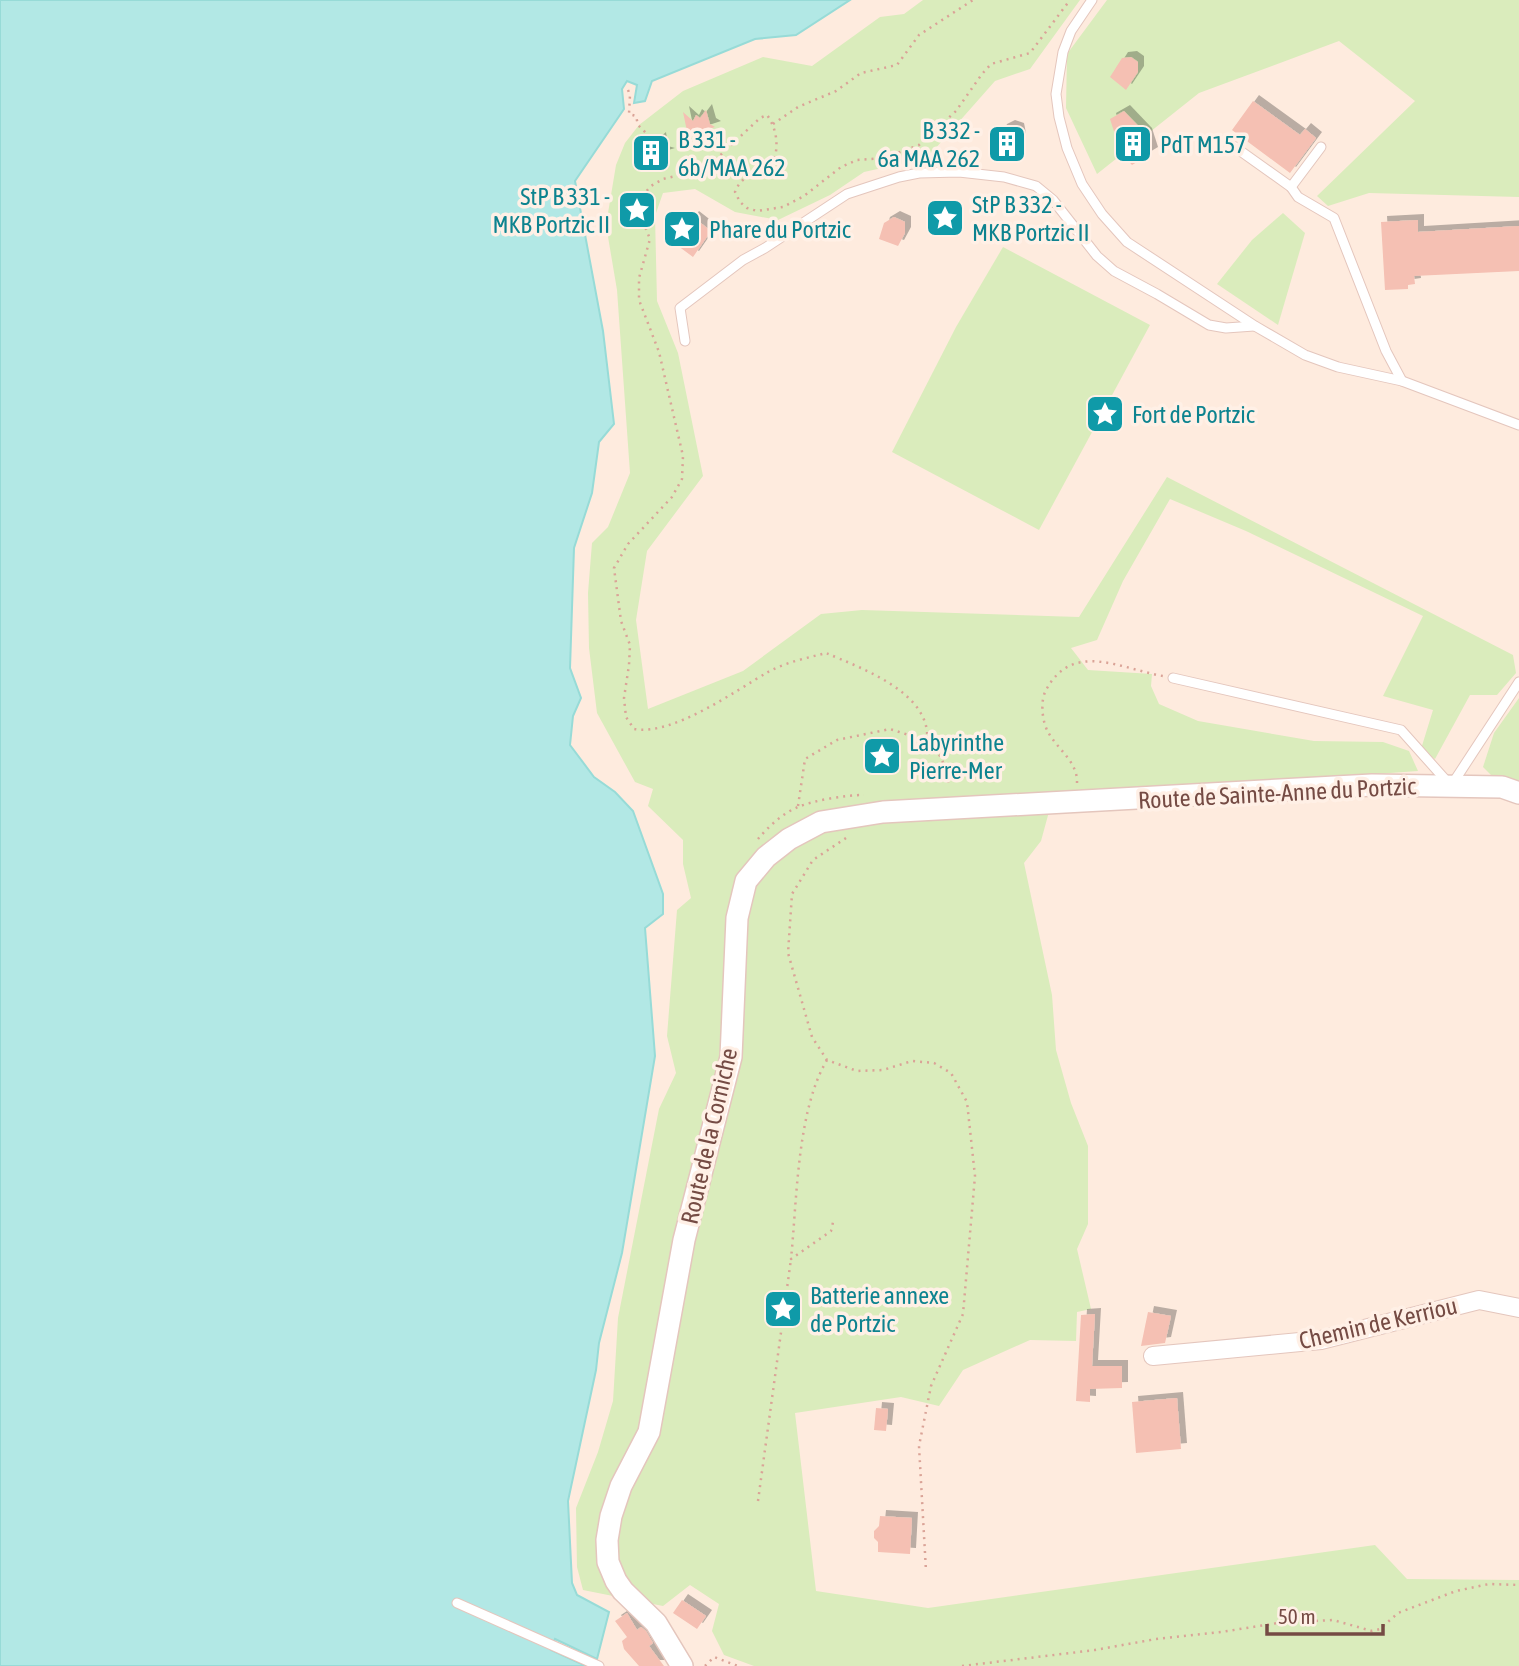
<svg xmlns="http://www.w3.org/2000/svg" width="1519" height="1666" font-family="'Asap Condensed',sans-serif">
  <defs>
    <filter id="shadow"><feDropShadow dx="6" dy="-6" stdDeviation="0" flood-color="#0004"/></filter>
  </defs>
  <rect width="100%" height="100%" fill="#feebde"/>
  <g fill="#daecbc">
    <polygon points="923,0 1080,0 1030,69 995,81 927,158 864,172 830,195 778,220 735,212 695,189 663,193 655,216 657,301 678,353 703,476 647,551 636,620 648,709 743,671 821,614 862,610 1079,617 1167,477 1513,655 1516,673 1497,695 1470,695 1435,759 1421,749 1433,710 1383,696 1423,616 1246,531 1170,499 1123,581 1097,640 1071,648 1088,670 1152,674 1151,686 1159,704 1198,721 1314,741 1383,742 1409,751 1418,771 1053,797 1041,841 1024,863 1052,995 1056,1050 1071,1103 1088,1146 1088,1224 1077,1249 1091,1309 1077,1312 1076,1341 1030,1340 963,1370 939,1406 901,1397 795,1413 816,1591 928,1608 1375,1545 1407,1579 1519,1580 1519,1666 754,1666 724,1655 712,1631 719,1604 690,1585 663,1606 583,1590 577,1567 576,1508 598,1452 613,1401 618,1318 659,1109 676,1073 667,1036 677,910 691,898 683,864 683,840 648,806 653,789 635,782 597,713 589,648 588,593 592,543 608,527 630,473 617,290 606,225 616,165 625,143 639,125 683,91 763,57 812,66 880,17 904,14"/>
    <polygon points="1107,0 1519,0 1519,197 1369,193 1328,206 1317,196 1415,101 1339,41 1199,93 1097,174 1066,108 1067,54"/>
    <polygon points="1283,213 1305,233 1278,325 1217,284 1252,240"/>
    <polygon points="1003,247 1150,325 1039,530 892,452 956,327"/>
    <polygon points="1519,698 1519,803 1483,767 1494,733"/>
  </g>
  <polygon fill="#b2e8e5" stroke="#97dbd7" stroke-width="2" points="0,0 850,0 796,35 755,39 652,81 645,101 634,103 637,85 627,81 622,89 624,109 575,181 603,331 614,424 599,442 592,493 574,548 570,668 581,698 573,716 570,745 594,777 615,792 633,811 663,894 663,914 645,928 655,1056 622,1253 599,1343 596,1370 568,1501 572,1583 577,1595 609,1612 597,1659 555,1639 551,1650 586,1666 0,1666"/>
  <g fill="#f5c0b3" filter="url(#shadow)">
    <polygon points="1131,57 1138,62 1138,72 1126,90 1110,77 1122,58"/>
    <polygon points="1253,101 1300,135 1305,129 1316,138 1290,173 1232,130"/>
    <polygon points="706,110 710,124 715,127 688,136 683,112 693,121 696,115 700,118"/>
    <polygon points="1124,111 1146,134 1152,153 1132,165 1121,153 1110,119"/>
    <polygon points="1009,126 1018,129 1020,139 1012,156 993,149 1001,130"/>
    <polygon points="660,138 662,152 669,154 632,165 641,156 636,144 647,147 648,142 652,145"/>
    <polygon points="693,217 711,231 693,257 674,243 677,239 674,224 690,221"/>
    <polygon points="894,217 905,222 905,233 898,246 879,239 884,223"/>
    <polygon points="1418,220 1418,232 1519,226 1519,271 1414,276 1415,284 1408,285 1408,289 1385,290 1381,222"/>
    <polygon points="1148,1312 1171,1316 1165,1343 1141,1346"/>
    <polygon points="1095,1314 1092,1366 1122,1366 1122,1388 1090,1389 1090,1402 1076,1401 1081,1315"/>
    <polygon points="1177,1398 1181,1449 1136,1453 1132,1402"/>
    <polygon points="876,1408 888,1409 886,1431 874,1430"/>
    <polygon points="880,1516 912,1518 910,1554 878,1552 878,1542 874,1538 874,1531 879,1526"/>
    <polygon points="682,1600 706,1616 697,1629 673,1613"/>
    <polygon points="627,1613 637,1630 641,1627 646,1631 653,1643 649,1646 664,1666 639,1666 624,1649 622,1641 627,1637 615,1621"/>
  </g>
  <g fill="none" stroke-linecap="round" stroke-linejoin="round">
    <defs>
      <g id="service">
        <polyline points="1092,0 1071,31 1063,52 1056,94 1059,117 1067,148 1082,184 1102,214 1127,242 1255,326 1305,355 1338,367 1402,381 1519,425"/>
        <polyline points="1225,140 1291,187 1298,197 1334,218 1386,351 1402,381"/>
        <polyline points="1291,187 1321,147"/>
        <polyline points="685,341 680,308 743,260 765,248 847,194 899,177 919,173 959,172 1004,177 1036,186 1053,200 1097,256 1114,271 1157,294 1209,325 1226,328 1254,326"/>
        <polyline points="1173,678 1401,730 1451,786 1519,682"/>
        <polyline points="457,1603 599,1666"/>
      </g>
      <polyline id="minor" points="1153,1356 1321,1340 1479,1300 1519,1308"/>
      <polyline id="tertiary" points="682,1666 656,1623 623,1591 616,1581 608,1562 607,1540 611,1516 621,1486 649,1432 684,1240 731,1057 737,918 746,881 766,857 789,839 821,822 883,812 1372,785 1502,787 1519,793"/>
    </defs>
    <use href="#service" stroke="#e4c6bd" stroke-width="11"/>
    <use href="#minor" stroke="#e4c6bd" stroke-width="20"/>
    <use href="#tertiary" stroke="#e4c6bd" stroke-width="24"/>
    <g stroke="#daa397" stroke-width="2.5" stroke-dasharray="2 5" stroke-linecap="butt">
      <polyline points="628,90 630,95 629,114 636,116 638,125 649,136 648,142"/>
      <polyline points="773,124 798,107 836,91 861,73 897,65 919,35 973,0"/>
      <path d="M927 741C932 693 861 668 826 653 807 658 786 662 768 672 735 691 673 736 634 729L626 717 624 698 629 665 630 645 621 621 614 568 628 544 672 497 682 479 683 456 659 352 639 300V278L650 239 641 217 640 206 643 195 651 186 663 179 698 171 712 163 760 118 767 115C778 130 780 152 770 168 754 173 741 176 735 192L740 202 747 208 757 211 783 207 804 196 841 167 857 160 884 158 919 145 956 111 982 74 991 64 1030 53 1070 0"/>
      <path d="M1077 783C1078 762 1058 750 1048 732 1042 721 1040 701 1046 690 1073 640 1121 669 1163 676"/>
      <polyline points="798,806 805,759 837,740 890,729 927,741 940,756 948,773 948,787"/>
      <polyline points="846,838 813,860 792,894 788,953 812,1037 827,1060 857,1071 883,1070 912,1061 934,1063 951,1073 967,1102 975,1176 963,1314 931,1386 919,1446 926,1571"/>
      <path d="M758 839C768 827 783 813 798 807 815 800 846 795 864 795"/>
      <path d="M827 1060C797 1110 797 1200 791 1259L831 1231 834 1218"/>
      <polyline points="758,1501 791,1259"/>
      <polyline points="705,1666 714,1657 738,1666"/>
      <polyline points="962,1666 1095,1650 1156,1639 1221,1632 1278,1623 1333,1620 1372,1631 1380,1629 1398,1613 1456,1591 1489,1584 1519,1585"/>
    </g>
    <use href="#service" stroke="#fff" stroke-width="9"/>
    <use href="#minor" stroke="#fff" stroke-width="18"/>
    <use href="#tertiary" stroke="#fff" stroke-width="21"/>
  </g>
  <defs>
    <symbol id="building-square" viewBox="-11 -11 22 22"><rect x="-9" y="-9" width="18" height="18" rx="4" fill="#0f9aa8" stroke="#fff0e6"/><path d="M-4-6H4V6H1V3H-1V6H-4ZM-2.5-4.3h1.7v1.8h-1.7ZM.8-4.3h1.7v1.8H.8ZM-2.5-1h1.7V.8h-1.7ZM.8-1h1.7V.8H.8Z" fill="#fff"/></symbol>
    <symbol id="sight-square" viewBox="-11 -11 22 22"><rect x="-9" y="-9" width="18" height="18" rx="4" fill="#0f9aa8" stroke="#fff0e6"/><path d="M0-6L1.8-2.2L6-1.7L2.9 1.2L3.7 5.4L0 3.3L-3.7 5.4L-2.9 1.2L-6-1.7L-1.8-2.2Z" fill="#fff"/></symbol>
  </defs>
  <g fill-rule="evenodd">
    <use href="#building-square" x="985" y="122" width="44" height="44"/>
    <use href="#building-square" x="1111" y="122" width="44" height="44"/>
    <use href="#building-square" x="629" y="131" width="44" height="44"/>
    <use href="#sight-square" x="615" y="188" width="44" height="44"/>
    <use href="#sight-square" x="923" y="196" width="44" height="44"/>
    <use href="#sight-square" x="660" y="207" width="44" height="44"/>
    <use href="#sight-square" x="1083" y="392" width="44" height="44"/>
    <use href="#sight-square" x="860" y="734" width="44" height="44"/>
    <use href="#sight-square" x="761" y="1287" width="44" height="44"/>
  </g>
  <g text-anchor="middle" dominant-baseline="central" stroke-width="7" stroke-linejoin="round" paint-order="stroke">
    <g font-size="24" fill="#0d838f" stroke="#fff0e6" text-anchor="start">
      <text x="980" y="130" text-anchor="end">B 332 -<tspan x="980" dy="28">6a MAA 262</tspan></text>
      <text x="678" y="139">B 331 -<tspan x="678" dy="28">6b/MAA 262</tspan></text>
      <text x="1160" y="144">PdT M157</text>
      <text x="610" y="196" text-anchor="end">StP B 331 -<tspan x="610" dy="28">MKB Portzic II</tspan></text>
      <text x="972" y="204">StP B 332 -<tspan x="972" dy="28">MKB Portzic II</tspan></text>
      <text x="709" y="229">Phare du Portzic</text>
      <text x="1132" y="414">Fort de Portzic</text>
      <text x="909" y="742">Labyrinthe<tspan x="909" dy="28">Pierre-Mer</tspan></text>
      <text x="810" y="1295">Batterie annexe<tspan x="810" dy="28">de Portzic</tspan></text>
    </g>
    <g font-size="24" fill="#754b44" stroke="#fff0e6">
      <text transform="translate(1277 793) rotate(-3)">Route de Sainte-Anne du Portzic</text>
      <text transform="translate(709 1136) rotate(-77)">Route de la Corniche</text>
      <text transform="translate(1378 1323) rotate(-13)">Chemin de Kerriou</text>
    </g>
  </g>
  <path d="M1267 1624v10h116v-10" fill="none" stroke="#754b44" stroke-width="3.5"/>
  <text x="1278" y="1624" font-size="21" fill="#754b44" stroke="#fff0e6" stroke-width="5" paint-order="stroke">50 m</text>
</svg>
